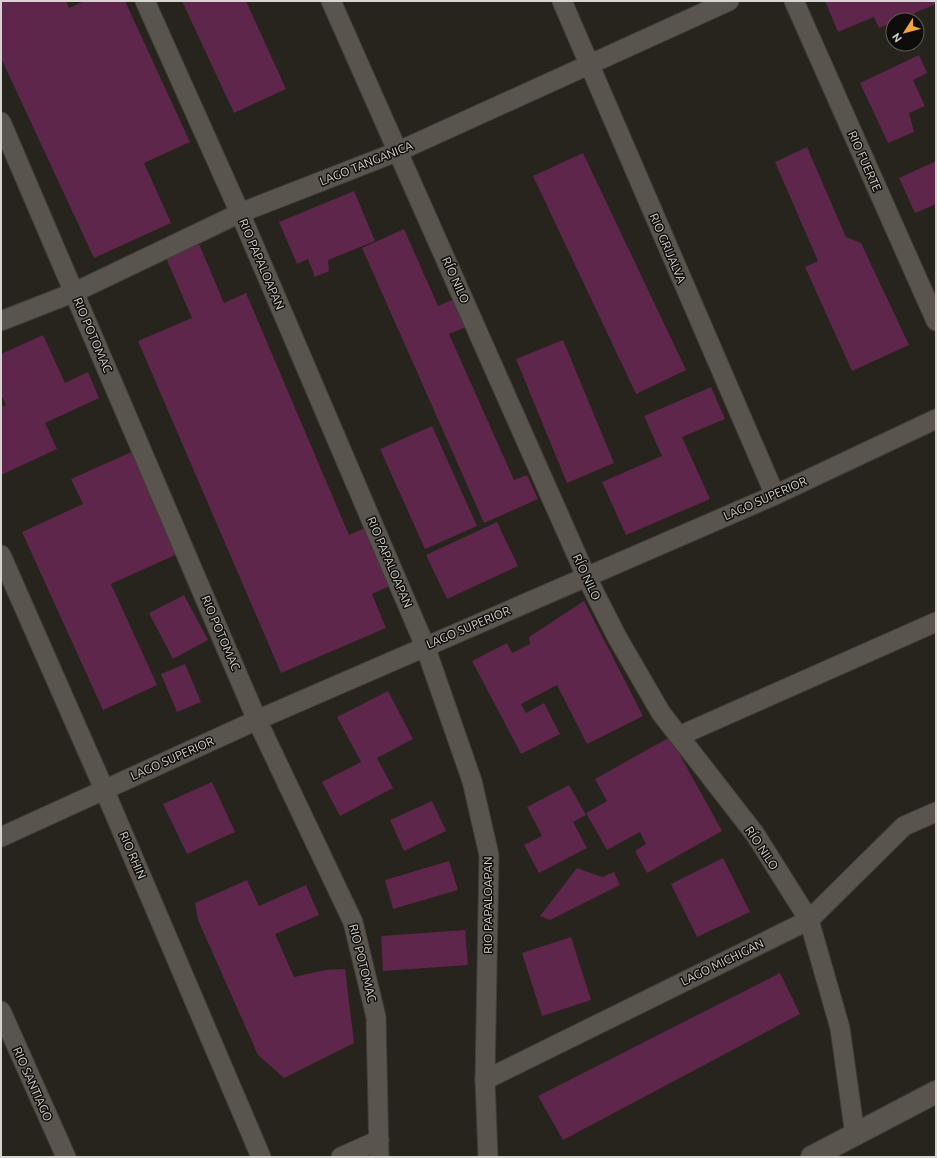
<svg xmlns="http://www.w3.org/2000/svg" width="937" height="1158" font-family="Ubuntu,sans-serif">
  <rect width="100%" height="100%" fill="#27231d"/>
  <g fill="#5d264a">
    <polygon points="1,1 66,1 69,8 84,1 125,1 190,142 144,163 171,223 94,258 1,58"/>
    <polygon points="182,1 246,1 286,89 234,113"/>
    <polygon points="825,1 936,1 936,4 898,20 893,20 893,22 879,28 874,17 838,32"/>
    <polygon points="919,55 927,73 913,80 925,106 909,113 914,132 888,143 860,83"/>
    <polygon points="807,147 846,237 861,243 909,345 852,371 805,267 818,261 775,162"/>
    <polygon points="583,153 686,370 636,394 533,176"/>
    <polygon points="936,161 936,204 915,213 899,178"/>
    <polygon points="354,191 375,241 328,260 329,271 315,277 308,259 297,264 279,222"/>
    <polygon points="404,229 438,306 454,299 466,327 449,334 514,480 527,475 538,499 484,523 362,248"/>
    <polygon points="199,244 224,303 246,293 349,535 367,527 392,585 372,594 386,628 281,673 138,341 192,318 166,258"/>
    <polygon points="43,335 65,383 88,372 99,398 45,423 57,449 1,475 1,407 6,405 1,394 1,354"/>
    <polygon points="563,340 614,463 567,483 516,359"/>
    <polygon points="711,387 725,419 682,437 710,499 626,535 602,482 662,456 644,416"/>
    <polygon points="432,426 477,526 425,549 380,449"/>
    <polygon points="136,450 182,552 111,584 157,685 103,710 22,532 83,504 71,479"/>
    <polygon points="497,522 518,566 447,599 426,555"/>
    <polygon points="184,595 208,640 173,659 149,613"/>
    <polygon points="584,601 643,716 587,744 557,685 521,704 526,713 544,703 560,734 521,754 472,661 507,643 512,653 530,644 529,637"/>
    <polygon points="185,664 201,702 177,712 161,674"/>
    <polygon points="388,691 413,739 377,758 393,788 340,816 322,782 361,762 337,717"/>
    <polygon points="670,737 722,831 647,873 635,851 646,844 640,832 607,850 586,813 607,801 595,779"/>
    <polygon points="212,782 235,832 187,854 163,804"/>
    <polygon points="569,785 586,815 573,822 587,848 539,873 524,845 542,836 527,807"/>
    <polygon points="432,801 446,831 404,851 390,820"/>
    <polygon points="723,858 750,912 697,937 671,884"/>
    <polygon points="449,861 458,890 393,909 385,880"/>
    <polygon points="577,868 602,877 614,872 620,885 550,920 540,916"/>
    <polygon points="247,880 259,906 306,885 319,915 275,934 294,977 325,970 345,969 354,1043 284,1078 258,1055 198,920 195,903"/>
    <polygon points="465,930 468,965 383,971 381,936"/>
    <polygon points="571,937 591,1000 542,1016 522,953"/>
    <polygon points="780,973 800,1014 563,1140 538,1096"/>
  </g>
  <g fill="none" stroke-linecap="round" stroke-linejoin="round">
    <defs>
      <g id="minor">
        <polyline points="145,1 240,213 425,646 472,781 489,855 485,1080 488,1157"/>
        <polyline points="331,1 586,576 617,637 661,713 755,834 809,920 840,1028 855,1135"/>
        <polyline points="562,1 775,495"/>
        <polyline points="794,1 936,321"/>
        <polyline points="1,122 257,720 353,922 376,1017 379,1157"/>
        <polyline points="1,321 75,292 240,213 399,151 729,1"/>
        <polyline points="1,555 104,789 261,1157"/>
        <polyline points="679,736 936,622"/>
        <polyline points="1,837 257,720 775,495 936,419"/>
        <polyline points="1,1011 66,1157"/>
        <polyline points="485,1080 809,920 904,826 936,812"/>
        <polyline points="341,1157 379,1140"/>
      </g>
      <polyline id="tertiary" points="812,1157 936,1092"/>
    </defs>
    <use href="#minor" stroke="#403d38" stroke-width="21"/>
    <use href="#tertiary" stroke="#403d38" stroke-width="24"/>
    <use href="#minor" stroke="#59554e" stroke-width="19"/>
    <use href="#tertiary" stroke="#59554e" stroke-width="22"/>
  </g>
  <g text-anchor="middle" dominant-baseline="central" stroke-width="3" stroke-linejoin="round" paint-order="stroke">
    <g font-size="12" fill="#d7d5d1" stroke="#0f0d0a">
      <text transform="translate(865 161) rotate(66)">RIO FUERTE</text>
      <text transform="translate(366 163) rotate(-22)">LAGO TANGANICA</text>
      <text transform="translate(668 248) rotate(67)">RIO GRIJALVA</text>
      <text transform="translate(262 264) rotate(67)">RIO PAPALOAPAN</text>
      <text transform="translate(456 280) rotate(66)">RÍO NILO</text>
      <text transform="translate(93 335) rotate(67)">RIO POTOMAC</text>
      <text transform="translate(765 498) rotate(-24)">LAGO SUPERIOR</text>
      <text transform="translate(390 562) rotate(67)">RIO PAPALOAPAN</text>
      <text transform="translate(587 577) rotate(65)">RÍO NILO</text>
      <text transform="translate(468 627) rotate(-23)">LAGO SUPERIOR</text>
      <text transform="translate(221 633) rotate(67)">RIO POTOMAC</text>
      <text transform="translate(172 758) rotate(-24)">LAGO SUPERIOR</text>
      <text transform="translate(762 848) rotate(56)">RÍO NILO</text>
      <text transform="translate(133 855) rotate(67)">RIO RHIN</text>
      <text transform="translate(487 905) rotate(-90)">RIO PAPALOAPAN</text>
      <text transform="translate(722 962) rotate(-26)">LAGO MICHIGAN</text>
      <text transform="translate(363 963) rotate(76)">RIO POTOMAC</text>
      <text transform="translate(33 1084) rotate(66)">RIO SANTIAGO</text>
    </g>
  </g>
  <rect width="937" height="1158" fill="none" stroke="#d7d5d1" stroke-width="4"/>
  <g transform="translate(905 32) rotate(234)"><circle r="19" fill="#0f0d0a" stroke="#5f5d5a"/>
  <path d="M0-3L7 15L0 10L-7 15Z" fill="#f2a541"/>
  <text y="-6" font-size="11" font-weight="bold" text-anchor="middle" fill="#d7d5d1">N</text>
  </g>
</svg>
